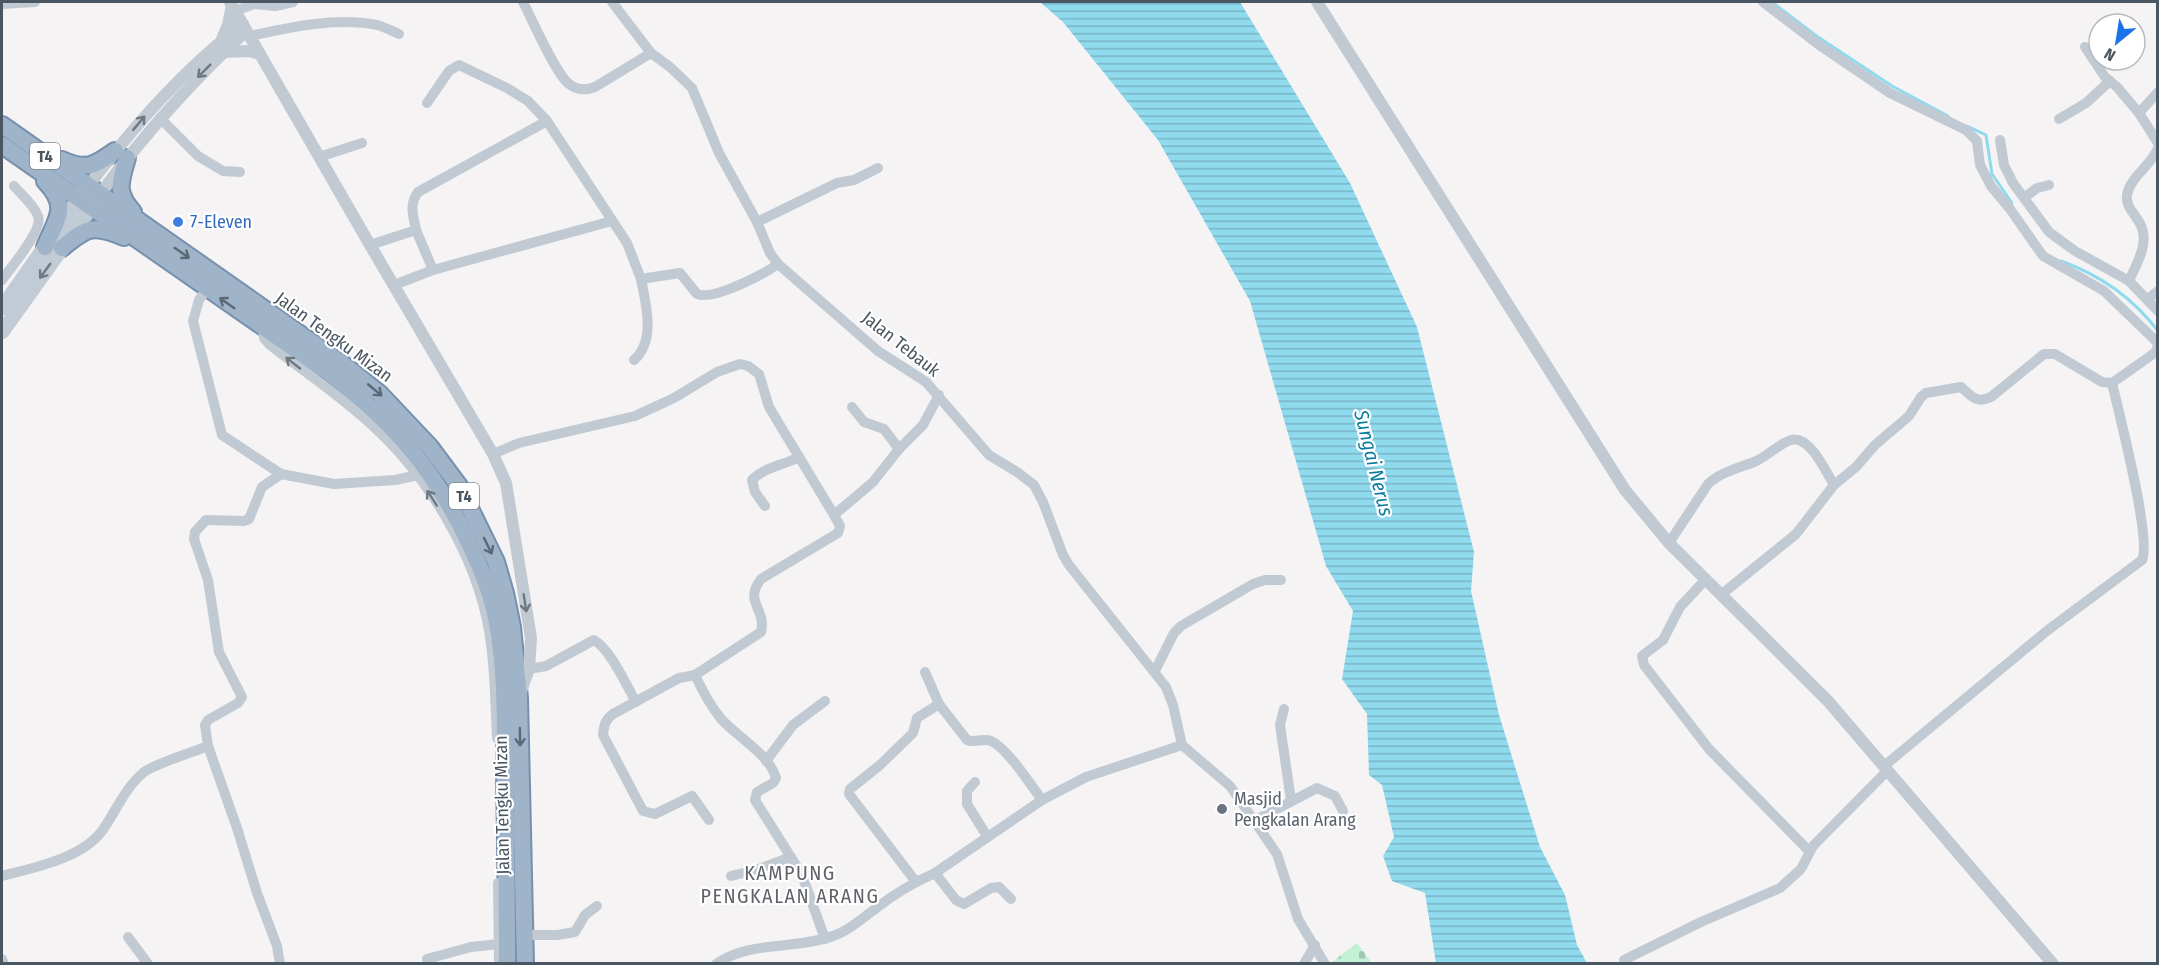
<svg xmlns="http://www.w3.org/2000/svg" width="2159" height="965" font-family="'Fira Sans Condensed',sans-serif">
  <defs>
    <pattern id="cemetery-stones" width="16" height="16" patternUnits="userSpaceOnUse" patternTransform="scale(1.5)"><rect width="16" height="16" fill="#c3f1d5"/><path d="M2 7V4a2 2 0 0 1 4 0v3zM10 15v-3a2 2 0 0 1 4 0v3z" fill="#a0c6b0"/></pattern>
    <pattern id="water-rules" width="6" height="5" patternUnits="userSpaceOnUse" patternTransform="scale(1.5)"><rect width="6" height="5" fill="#90daee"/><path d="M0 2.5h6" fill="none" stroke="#78b4c4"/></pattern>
  </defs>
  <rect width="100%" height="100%" fill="#f5f3f3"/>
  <polygon fill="url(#cemetery-stones)" points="1357,943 1372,963 1331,963"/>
  <polygon fill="url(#water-rules)" points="1040,2 1240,2 1350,183 1417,327 1474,552 1471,591 1499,715 1540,847 1565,895 1577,945 1587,963 1436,963 1425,893 1392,881 1383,856 1394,837 1382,785 1369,775 1367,714 1342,679 1353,611 1326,566 1250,301 1158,140 1063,22"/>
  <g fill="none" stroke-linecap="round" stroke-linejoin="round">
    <g stroke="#90daee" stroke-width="3">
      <polyline points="1772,2 1815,35 1892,86 1948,116"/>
      <polyline points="1967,126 1986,135 1992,174 2012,203"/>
      <path d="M2061 261C2100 275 2133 298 2158 331"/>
    </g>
    <defs>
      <g id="trunk">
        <polyline points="2,125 344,365 380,394 430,447 459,486 496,562 505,593 512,627 519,698 525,964"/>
        <path d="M2 145 331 374C396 425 435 470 470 545 481 568 491 593 496 618 506 669 505 720 505 772 506 836 507 900 507 964"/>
        <path d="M127 158C120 182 115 192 133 212"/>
        <path d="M62 160C86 171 94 166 115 151"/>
        <path d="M45 181C70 207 57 218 45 247"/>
        <path d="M62 248C87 227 93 224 124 237"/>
      </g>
    </defs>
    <use href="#trunk" stroke="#7690ad" stroke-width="20"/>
    <g stroke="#c1cad2" stroke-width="10">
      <path d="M523 2C532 19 555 73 569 84 577 90 585 91 595 87L651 53"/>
      <polyline points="612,2 651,53 670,67 692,88 719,153 757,222 770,253 778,264 878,351 926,382 989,455 1017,472 1034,485 1043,502 1063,555 1069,565 1166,687 1173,705 1182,745"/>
      <polyline points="1763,2 1818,44 1890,93 1966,130 1977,141 1980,165 1991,186 2010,209 2043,256 2104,291 2158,343"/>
      <polyline points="2,4 35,2"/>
      <polyline points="235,11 254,4 275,6 293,2"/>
      <path d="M250 36C291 27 335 17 377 25 385 27 392 31 399 34"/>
      <polyline points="2085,47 2105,77 2117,87 2139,113"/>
      <polyline points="2158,92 2139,113 2158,143"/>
      <polyline points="427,103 449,71 459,65 507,88 528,101 547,121"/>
      <polyline points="160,118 198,156 223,171 240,172"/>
      <polyline points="2059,119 2086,103 2110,81"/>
      <polyline points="2000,140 2004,165 2013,183 2049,232 2075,251 2129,281"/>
      <path d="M2158 148C2152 165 2130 177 2127 195 2125 208 2138 216 2142 228 2148 246 2136 265 2129 281L2158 311"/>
      <polyline points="319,157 362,143"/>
      <polyline points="2024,198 2037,188 2049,185"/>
      <polyline points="757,222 837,183 854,180 878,168"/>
      <polyline points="416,230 433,270"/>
      <path d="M370 245 416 230C413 214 409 205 418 192L547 121 627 243 641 279 680 273 697 294C713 301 764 274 778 264"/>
      <path d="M2 280C10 268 44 230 38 216 34 205 22 195 14 186"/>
      <polyline points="394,285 433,270 612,221"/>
      <polyline points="207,289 199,300 193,321 222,435 281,474 334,484 395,480 418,475"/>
      <polyline points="2148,299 2158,291"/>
      <path d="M263 327 264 338 269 344C303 371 341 396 373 426 426 474 472 550 487 620 495 659 495 699 497 738"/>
      <path d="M634 360C656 340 646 305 641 279"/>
      <polyline points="852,407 864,422 884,429 899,449"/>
      <polyline points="493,454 519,443 635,416 674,398 717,372 740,364 748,366 759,374 769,407 834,515"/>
      <path d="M765 506 755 492 752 480C764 467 785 465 799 457"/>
      <path d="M1669 543 1708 484C1721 472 1738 468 1754 462 1767 457 1778 444 1791 440 1810 435 1826 472 1834 485"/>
      <polyline points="1706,579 1680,607 1663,640 1642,656 1644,665 1709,749 1809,851"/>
      <path d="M1722 594 1796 534 1834 485 1856 467 1875 445 1909 416 1921 397 1926 393 1961 387C1971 396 1976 404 1991 397L2044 354H2055L2102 382 2112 383"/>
      <path d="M523 670 546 666 594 640C611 650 626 685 636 702"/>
      <polyline points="1155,671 1174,633 1181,626 1253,584 1265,580 1281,580"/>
      <path d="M925 672 939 704 967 740C975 743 983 738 991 741 1007 748 1031 785 1042 800"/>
      <path d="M695 675 679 678 613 714C605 720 604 725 603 735L643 811 655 814 692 796 709 820"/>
      <polyline points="1284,709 1280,725 1291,800"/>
      <polyline points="1182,745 1230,786 1277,854 1298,919 1325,964"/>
      <polyline points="766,761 793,725 825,701"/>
      <path d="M1884 766 2048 630 2142 560C2152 540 2119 413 2112 383L2156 352 2158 344"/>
      <polyline points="975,782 967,791 967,804 987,836"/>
      <polyline points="1254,821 1317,788 1335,796 1343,811"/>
      <polyline points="935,873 956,900 964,904 991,888 999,887 1011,899"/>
      <path d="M2 876C33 868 85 858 104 828 117 809 125 788 144 772 155 764 193 752 208 746"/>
      <polyline points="731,876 756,870 791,857"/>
      <polyline points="916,882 849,794 850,789 880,765 913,733 917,718 939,704"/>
      <polyline points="498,883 499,964"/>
      <polyline points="525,935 557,935 575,932 585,915 597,906"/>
      <polyline points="128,937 148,964"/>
      <path d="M825 939 802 875 755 800 757 792 773 783 776 778C770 755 738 737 722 720 711 707 702 690 695 675L761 632C767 609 743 602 761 579L838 533 840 526 834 515 873 482 899 449 923 425 939 395"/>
      <polyline points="2,959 4,964"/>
      <polyline points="427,959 471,947 499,944"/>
      <polyline points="280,964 277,946 257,893 237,828 208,746 205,725 208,720 238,703 242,697 219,652 208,580 194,539 195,532 206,520 244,521 249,519 262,487 281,474"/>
      <path d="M716 964C751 940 795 950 833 936 850 930 864 917 879 906 896 893 915 882 935 873L1042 800 1086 777 1182 745"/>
      <polyline points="1304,964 1315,945"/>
      <polyline points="1627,964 1624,960 1701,922 1780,888 1801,869 1813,846 1887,771"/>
    </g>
    <g stroke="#c1cad2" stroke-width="12">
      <polyline points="230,2 370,245 493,454 506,483 531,638 529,669 520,694"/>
      <polyline points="1317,2 1625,490 1669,543 1828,701 2053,964"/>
      <polyline points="222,39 228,25 232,5"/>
      <polyline points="223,52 249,51 260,54"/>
      <path d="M89 185C135 125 183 70 243 24"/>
      <path d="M100 194C144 135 192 81 246 31"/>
    </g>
    <g stroke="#c1cbd6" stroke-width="15">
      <polyline points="2,308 85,190"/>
      <polyline points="2,332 97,199"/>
    </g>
    <use href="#trunk" stroke="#9fb4c9" stroke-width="16"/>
  </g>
  <defs><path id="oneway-shaft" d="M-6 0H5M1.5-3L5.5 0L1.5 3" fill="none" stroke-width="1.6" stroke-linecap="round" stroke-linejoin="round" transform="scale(1.5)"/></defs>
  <g stroke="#6e7983">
    <use href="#oneway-shaft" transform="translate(204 71) rotate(135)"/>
    <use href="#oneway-shaft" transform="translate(139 123) rotate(-50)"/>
    <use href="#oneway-shaft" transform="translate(293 363) rotate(-142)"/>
    <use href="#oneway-shaft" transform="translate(432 498) rotate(-123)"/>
    <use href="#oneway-shaft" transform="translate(525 603) rotate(81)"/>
  </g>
  <g stroke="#5b6976">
    <use href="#oneway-shaft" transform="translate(182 253) rotate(35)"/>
    <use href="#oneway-shaft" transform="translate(227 303) rotate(-145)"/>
    <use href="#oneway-shaft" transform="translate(375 390) rotate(40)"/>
    <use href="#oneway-shaft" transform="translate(488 546) rotate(64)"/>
    <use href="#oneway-shaft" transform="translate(520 737) rotate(89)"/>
  </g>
  <use stroke="#6e7984" href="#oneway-shaft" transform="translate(45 271) rotate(126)"/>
  <circle fill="#3f7fe0" stroke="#fff" stroke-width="2" cx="178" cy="222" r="6"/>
  <circle fill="#6b7280" stroke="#fff" stroke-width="2" cx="1222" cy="809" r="6"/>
  <g text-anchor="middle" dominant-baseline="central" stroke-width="4.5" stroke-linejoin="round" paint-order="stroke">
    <g fill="#fff" stroke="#808990" stroke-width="1.5">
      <rect x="30" y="143" width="30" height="26" rx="4.5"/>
      <rect x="449" y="483" width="30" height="26" rx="4.5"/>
    </g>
    <g font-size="16" font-weight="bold" fill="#4a5661">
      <text x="45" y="156">T4</text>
      <text x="464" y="496">T4</text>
    </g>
    <g font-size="18" fill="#366cbe" stroke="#fff" text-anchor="start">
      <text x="190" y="222">7-Eleven</text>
    </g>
    <g font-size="18" fill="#4a5661" stroke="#fff">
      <text transform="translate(334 337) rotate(36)">Jalan Tengku Mizan</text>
      <text transform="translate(901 344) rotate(38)">Jalan Tebauk</text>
      <text transform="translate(502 805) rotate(-91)">Jalan Tengku Mizan</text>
    </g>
    <g font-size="18" fill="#5b616d" stroke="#fff" text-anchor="start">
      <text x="1234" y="799">Masjid<tspan x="1234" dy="21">Pengkalan Arang</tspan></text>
    </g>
    <g font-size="20" font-style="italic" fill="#0c7c9b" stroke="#fff">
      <text transform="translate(1374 463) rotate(76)">Sungai Nerus</text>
    </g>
    <g font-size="20" letter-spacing="1.5" fill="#5f6368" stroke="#fff">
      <text x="790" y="873">KAMPUNG<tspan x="790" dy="23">PENGKALAN ARANG</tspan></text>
    </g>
  </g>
  <rect width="2159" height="965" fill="none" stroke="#4a5661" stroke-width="6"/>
  <g transform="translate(2117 42) rotate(210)"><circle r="28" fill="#ffffff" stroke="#b7bbc0" stroke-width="1.5"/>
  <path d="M0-4.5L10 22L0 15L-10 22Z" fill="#1a73e8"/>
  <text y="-9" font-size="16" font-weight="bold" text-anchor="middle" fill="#4a5661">N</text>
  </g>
</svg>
